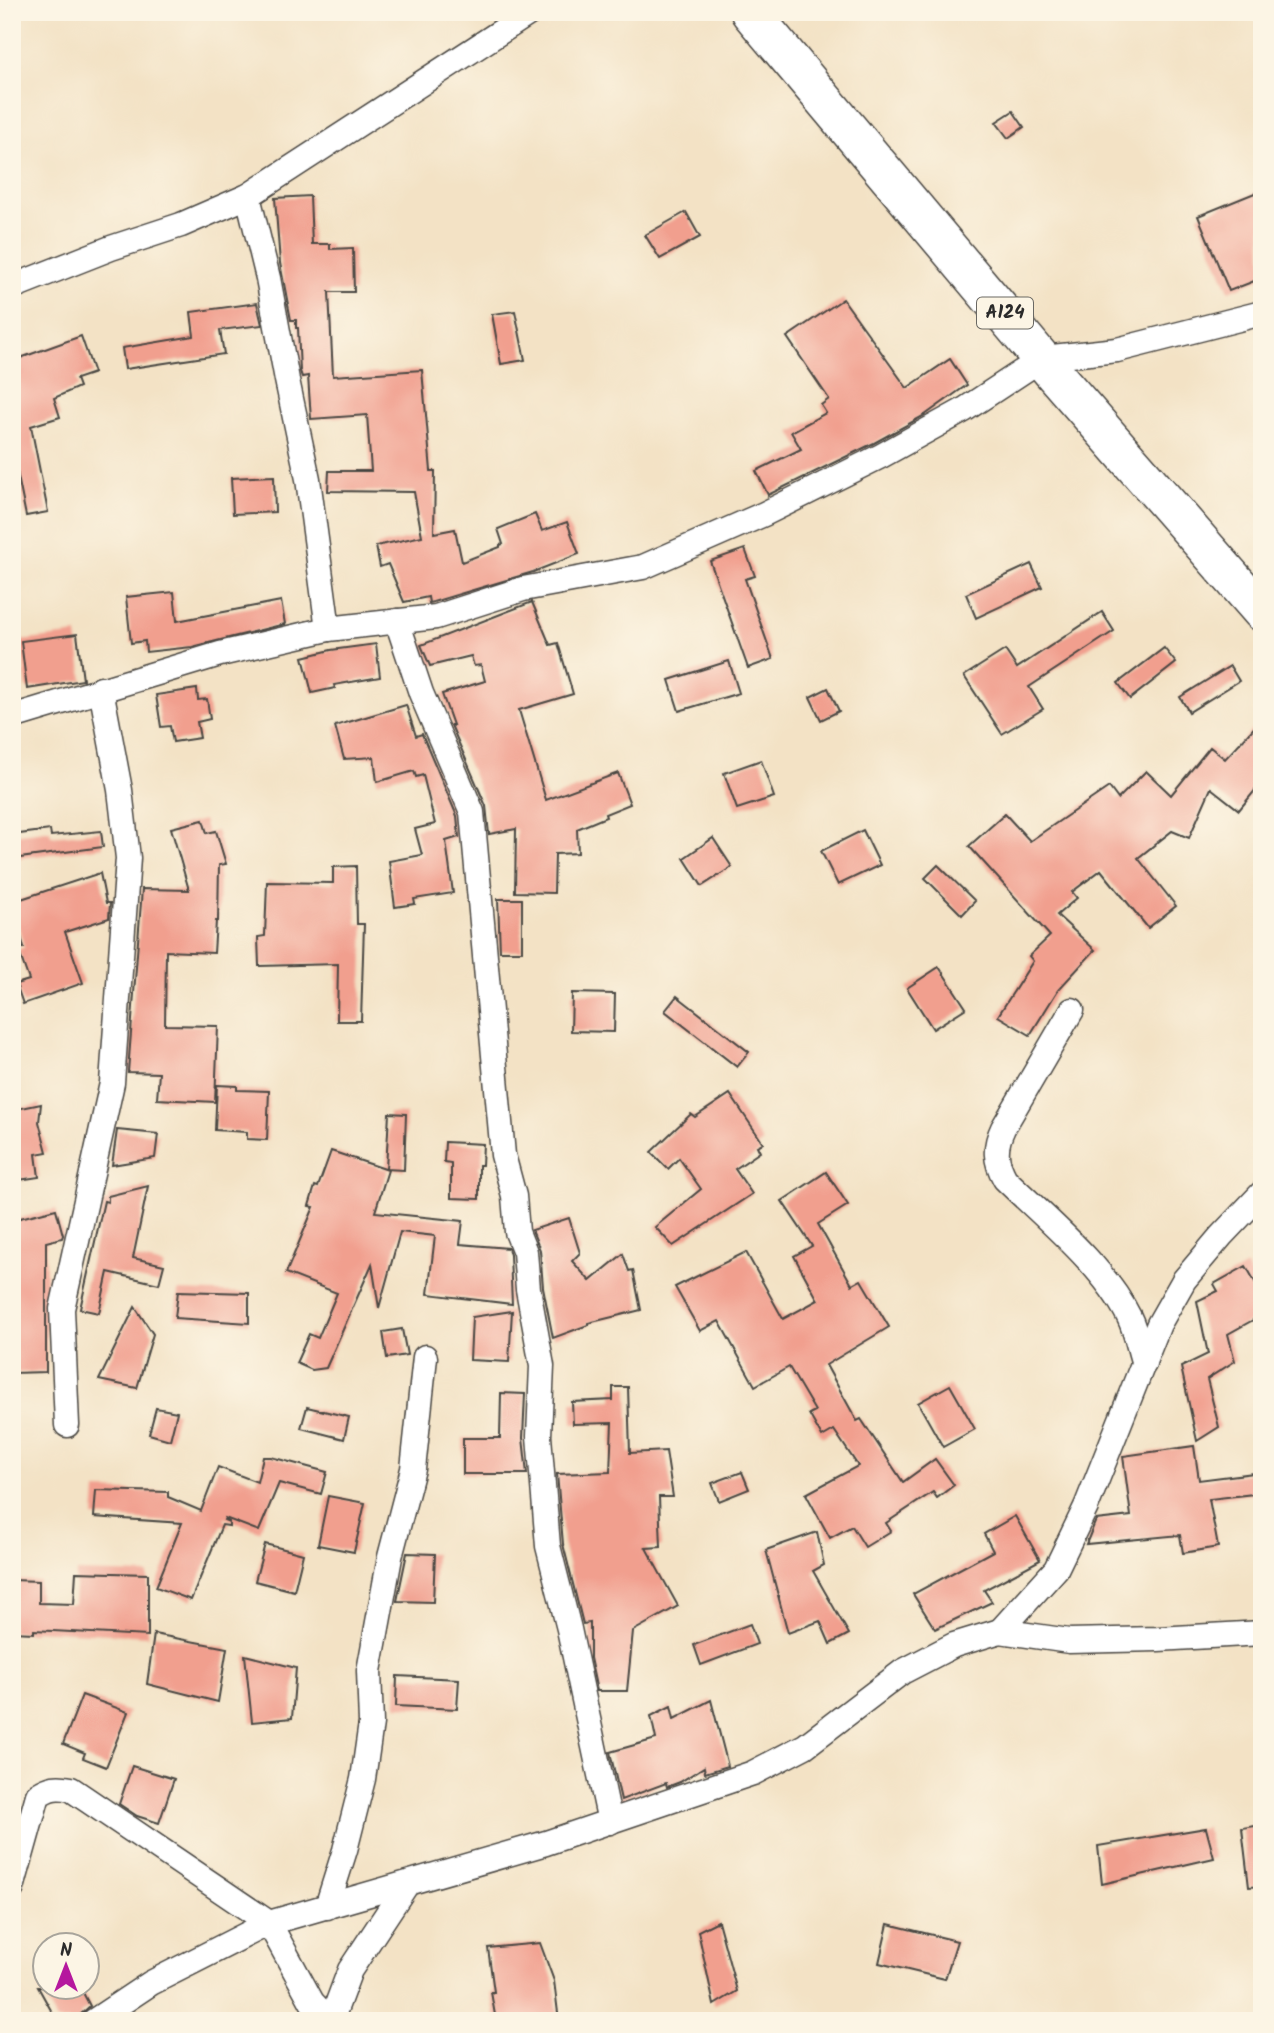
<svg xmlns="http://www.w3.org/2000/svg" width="1274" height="2033" font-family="Kalam,sans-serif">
  <rect width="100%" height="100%" fill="#fcf5e5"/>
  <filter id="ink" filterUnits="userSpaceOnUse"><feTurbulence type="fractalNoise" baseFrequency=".0143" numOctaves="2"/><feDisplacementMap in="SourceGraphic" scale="14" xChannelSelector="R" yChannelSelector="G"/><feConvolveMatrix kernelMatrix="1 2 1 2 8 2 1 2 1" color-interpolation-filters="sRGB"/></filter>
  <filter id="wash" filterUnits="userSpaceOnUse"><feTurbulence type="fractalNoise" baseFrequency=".00686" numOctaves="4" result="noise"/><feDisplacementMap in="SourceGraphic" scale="28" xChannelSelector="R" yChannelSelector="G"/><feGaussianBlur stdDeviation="1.57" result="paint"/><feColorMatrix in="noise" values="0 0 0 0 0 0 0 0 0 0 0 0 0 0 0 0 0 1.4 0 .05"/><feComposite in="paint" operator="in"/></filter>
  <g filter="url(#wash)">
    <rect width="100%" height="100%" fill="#f3e2c5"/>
    <g id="blocks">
      <g fill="#f19f8e">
        <polygon points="1013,111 1024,127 1008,138 996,122"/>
        <polygon points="1262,190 1262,278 1229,291 1198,216"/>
        <polygon points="310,196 312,244 330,244 330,249 353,248 354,292 329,292 333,376 422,370 431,471 435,471 434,533 455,529 462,562 500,547 500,545 503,544 498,529 535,514 542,531 567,522 579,554 533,572 433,602 429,603 428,597 404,602 388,564 380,567 376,546 422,536 414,492 328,491 329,471 371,471 367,415 311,419 308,376 302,377 300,371 298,328 296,328 296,320 291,320 280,263 275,198"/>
        <polygon points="686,212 700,237 660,259 645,235"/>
        <polygon points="843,299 907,388 950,359 967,385 925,415 874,443 768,495 756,471 801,449 791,432 826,413 821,405 829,399 787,337"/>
        <polygon points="257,303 262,325 220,330 224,354 125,369 122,348 194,336 191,312"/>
        <polygon points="515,311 525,360 501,364 492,314"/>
        <polygon points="81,336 94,373 76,379 79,387 54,398 60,417 31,426 48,512 26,516 12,447 12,361"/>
        <polygon points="274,476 275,512 233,514 231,478"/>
        <polygon points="745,549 755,576 745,579 773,659 748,668 710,561"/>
        <polygon points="1031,564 1042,587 976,618 966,594"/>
        <polygon points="174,592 177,621 281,601 285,624 192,647 146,652 145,641 131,643 126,597"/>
        <polygon points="532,602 550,645 558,643 573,694 519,710 546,800 618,773 630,804 605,814 606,817 577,829 578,853 555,854 554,893 515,892 516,829 489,834 486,806 451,725 453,725 442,694 485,681 481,665 474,666 471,656 430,666 421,645"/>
        <polygon points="1102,612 1114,631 1029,687 1043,709 1002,734 964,676 1005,650 1017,668"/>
        <polygon points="77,634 83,680 27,689 21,641"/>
        <polygon points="376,644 380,677 334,685 335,688 312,693 303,657 331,650"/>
        <polygon points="1164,648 1176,663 1130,699 1118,683"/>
        <polygon points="729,661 739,693 679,711 669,680"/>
        <polygon points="1230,666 1239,681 1189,712 1180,697"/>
        <polygon points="828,688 839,711 821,720 810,697"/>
        <polygon points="197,689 198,700 207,699 210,719 197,722 200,738 173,742 170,726 161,727 156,695"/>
        <polygon points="406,705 416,736 422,734 457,816 459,837 446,841 453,893 414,899 415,904 395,907 389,861 422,855 415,829 435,824 423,775 416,777 414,771 377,782 374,757 344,759 335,726"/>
        <polygon points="1262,719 1262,782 1239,810 1211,788 1189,838 1172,831 1138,858 1176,906 1148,928 1101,870 1072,892 1077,898 1057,915 1095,950 1058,990 1030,1035 998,1016 1033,961 1029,956 1050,936 969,846 1005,814 1030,841 1109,787 1118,799 1146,771 1171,795 1210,747 1225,759"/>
        <polygon points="761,760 774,797 737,809 724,773"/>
        <polygon points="203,820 207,833 216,831 226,864 219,865 218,921 216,921 214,953 166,951 165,1025 218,1026 215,1102 157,1099 159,1073 128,1072 142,889 189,890 171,828"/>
        <polygon points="50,830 51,836 101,831 103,847 12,859 12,835"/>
        <polygon points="863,830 880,865 838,885 821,851"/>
        <polygon points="713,838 732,867 702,886 684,858"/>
        <polygon points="938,865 975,901 962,915 925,878"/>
        <polygon points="356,866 357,924 364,924 361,1021 337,1021 338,964 259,966 258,937 265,936 267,882 333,883 333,867"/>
        <polygon points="100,873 106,903 110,903 109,918 65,932 83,983 23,1004 16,984 29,980 18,949 24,948 12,902"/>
        <polygon points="498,899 522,899 522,951 500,951"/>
        <polygon points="939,967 966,1008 933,1029 907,988"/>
        <polygon points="572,993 615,994 614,1032 571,1031"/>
        <polygon points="677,996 749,1052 737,1067 665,1011"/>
        <polygon points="217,1085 237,1086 237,1090 269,1091 267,1140 247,1139 247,1132 215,1130"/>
        <polygon points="730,1094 763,1143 757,1146 760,1152 735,1169 752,1194 673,1246 655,1227 701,1189 679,1158 668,1169 651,1152 691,1114 695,1117"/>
        <polygon points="41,1104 39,1122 47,1152 36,1154 39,1177 12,1181 12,1110"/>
        <polygon points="389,1113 406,1114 404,1170 386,1169"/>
        <polygon points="117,1130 158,1134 155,1158 112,1165"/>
        <polygon points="445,1142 483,1144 482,1165 479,1165 479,1199 451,1198 451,1163 444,1162"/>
        <polygon points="331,1151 388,1170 375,1212 463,1221 460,1244 508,1248 510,1255 512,1304 428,1294 435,1236 400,1232 379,1308 372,1264 326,1368 312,1370 296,1363 309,1334 318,1338 337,1293 286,1273 314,1207 309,1206 315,1186 318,1187"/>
        <polygon points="826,1172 848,1205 818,1224 852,1285 861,1280 889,1327 826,1365 857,1421 861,1419 903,1482 935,1459 954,1485 937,1498 933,1492 886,1523 891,1531 865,1547 852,1526 830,1538 806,1494 858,1466 834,1430 822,1437 809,1414 815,1411 789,1367 755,1386 719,1321 700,1331 675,1287 746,1252 783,1319 818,1300 794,1256 812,1246 782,1201"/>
        <polygon points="148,1186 133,1258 164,1265 159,1284 108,1272 99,1313 80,1309 104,1201 108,1202 108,1196"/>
        <polygon points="56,1209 63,1235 62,1238 46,1242 46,1372 12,1373 12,1220"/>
        <polygon points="569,1218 580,1253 572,1261 590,1281 623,1254 629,1271 633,1270 641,1310 588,1323 588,1325 553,1338 543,1287 540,1250 532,1230"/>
        <polygon points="1246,1266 1262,1294 1262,1315 1228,1334 1235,1361 1207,1379 1219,1427 1197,1441 1181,1367 1208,1354 1197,1301 1218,1291 1214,1284"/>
        <polygon points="178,1291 249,1293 249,1323 175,1318"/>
        <polygon points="135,1307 153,1334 137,1388 99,1380"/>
        <polygon points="512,1311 509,1362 470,1360 472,1317"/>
        <polygon points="402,1329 407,1355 387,1358 383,1332"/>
        <polygon points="950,1385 975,1429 943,1447 918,1403"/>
        <polygon points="613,1387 628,1387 630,1453 666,1451 673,1497 659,1497 661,1547 646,1548 678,1606 633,1631 627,1691 597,1691 590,1658 590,1623 583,1624 563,1544 557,1474 610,1472 612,1423 573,1424 572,1402 613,1400"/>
        <polygon points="501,1393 525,1394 523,1438 527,1474 463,1474 463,1438 500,1438"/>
        <polygon points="307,1407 349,1417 344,1439 301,1428"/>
        <polygon points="156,1408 177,1412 170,1440 149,1434"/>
        <polygon points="1194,1446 1199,1480 1262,1472 1262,1493 1209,1499 1218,1547 1183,1553 1180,1535 1086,1544 1096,1520 1131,1516 1123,1456"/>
        <polygon points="263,1457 271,1457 327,1472 321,1494 279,1483 259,1531 225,1518 224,1520 229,1522 229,1526 222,1525 191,1600 156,1587 182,1523 94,1517 96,1490 168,1492 168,1497 201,1511 218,1467 257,1482"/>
        <polygon points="742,1472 749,1489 719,1501 712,1483"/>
        <polygon points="328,1496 365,1503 354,1552 318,1545"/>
        <polygon points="1015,1516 1040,1560 984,1590 992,1602 935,1629 913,1594 993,1551 984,1534"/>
        <polygon points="817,1532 824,1565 813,1571 849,1634 830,1644 820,1621 788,1633 766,1550"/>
        <polygon points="265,1544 303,1554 294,1591 255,1581"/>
        <polygon points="407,1553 435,1554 433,1602 397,1601"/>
        <polygon points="76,1572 148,1574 148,1636 34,1630 34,1633 12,1632 12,1580 39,1581 39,1603 74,1604"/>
        <polygon points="750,1624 757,1644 701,1665 694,1645"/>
        <polygon points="154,1634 227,1648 218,1702 147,1684"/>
        <polygon points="245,1655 296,1668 292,1718 252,1722"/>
        <polygon points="397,1676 459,1679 457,1709 396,1706"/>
        <polygon points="82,1695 128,1712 106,1767 83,1758 85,1753 63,1744"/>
        <polygon points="711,1700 728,1766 705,1773 704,1767 680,1782 667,1787 666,1783 621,1800 610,1752 656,1739 651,1716 671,1706 674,1719"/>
        <polygon points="132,1766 174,1779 159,1823 137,1816 119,1804"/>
        <polygon points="1262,1825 1262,1886 1249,1887 1242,1828"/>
        <polygon points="1206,1828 1214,1858 1102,1884 1098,1846"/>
        <polygon points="718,1921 737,1991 714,2005 698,1931"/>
        <polygon points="888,1924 957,1941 945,1979 879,1963"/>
        <polygon points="540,1943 554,1981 559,2021 496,2021 491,1992 494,1992 488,1948"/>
        <polygon points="38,1987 80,1987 90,2006 81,2014 79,2021 57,2021"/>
      </g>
    </g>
  </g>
  <g filter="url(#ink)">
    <use href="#blocks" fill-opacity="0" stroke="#494642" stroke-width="2"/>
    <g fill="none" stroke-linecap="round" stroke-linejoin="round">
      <defs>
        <g id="minor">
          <polyline points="248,196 268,278 287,380 308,479 328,629"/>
          <polyline points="12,287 111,248 181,225 248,196 531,12"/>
          <polyline points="397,621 421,693 472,812 503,1155 514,1196 517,1232 525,1252 528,1289 542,1366 539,1436 548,1546 569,1629 610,1822"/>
          <polyline points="12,717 220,654 328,629 436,617 523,589 643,567 764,514 881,456 964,410 1043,358 1117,350 1262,313"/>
          <path d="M1072 1010 1003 1128C994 1147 995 1161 1005 1179 1046 1219 1104 1266 1129 1317 1136 1331 1139 1349 1144 1364"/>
          <polyline points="1262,1193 1221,1236 1184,1280 1159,1324 1086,1507 1056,1569 1000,1631 1069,1641 1158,1639 1262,1633"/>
          <polyline points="67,1425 62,1309 112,1083 128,858 120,790 101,689"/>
          <path d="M12 1888 38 1795C50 1787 57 1786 71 1789L269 1923 312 2002 330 2021"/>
          <polyline points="327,1907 345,1850 363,1779 371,1723 369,1671 390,1557 413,1469 425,1357"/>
          <polyline points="94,2021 151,1983 269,1923 546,1843 753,1773 805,1746 902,1672 954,1645 1000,1631"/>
          <polyline points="331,2021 350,1970 407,1884"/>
        </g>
        <polyline id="trunk" points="750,12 1055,375 1262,612"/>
      </defs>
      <use href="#minor" stroke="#494642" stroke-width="27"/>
      <use href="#trunk" stroke="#494642" stroke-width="41"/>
      <use href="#minor" stroke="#fff" stroke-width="24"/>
      <use href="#trunk" stroke="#fff" stroke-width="38"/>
    </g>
  </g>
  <g text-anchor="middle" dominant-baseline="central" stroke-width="5" stroke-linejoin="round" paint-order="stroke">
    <rect fill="#fcf5e5" stroke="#6a6863" stroke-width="2" x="977" y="297.5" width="56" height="31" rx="5"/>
    <g font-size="19" font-weight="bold" fill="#2b2b2b">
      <text x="1005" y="313">A124</text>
    </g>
  </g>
  <rect width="1274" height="2033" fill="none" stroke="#fcf5e5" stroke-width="42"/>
  <g transform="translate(66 1966)"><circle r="33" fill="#fcf5e5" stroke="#a8a49b" stroke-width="2"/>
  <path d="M0-5L12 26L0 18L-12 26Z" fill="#b5179e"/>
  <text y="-10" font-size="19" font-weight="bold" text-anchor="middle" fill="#2b2b2b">N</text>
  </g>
</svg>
